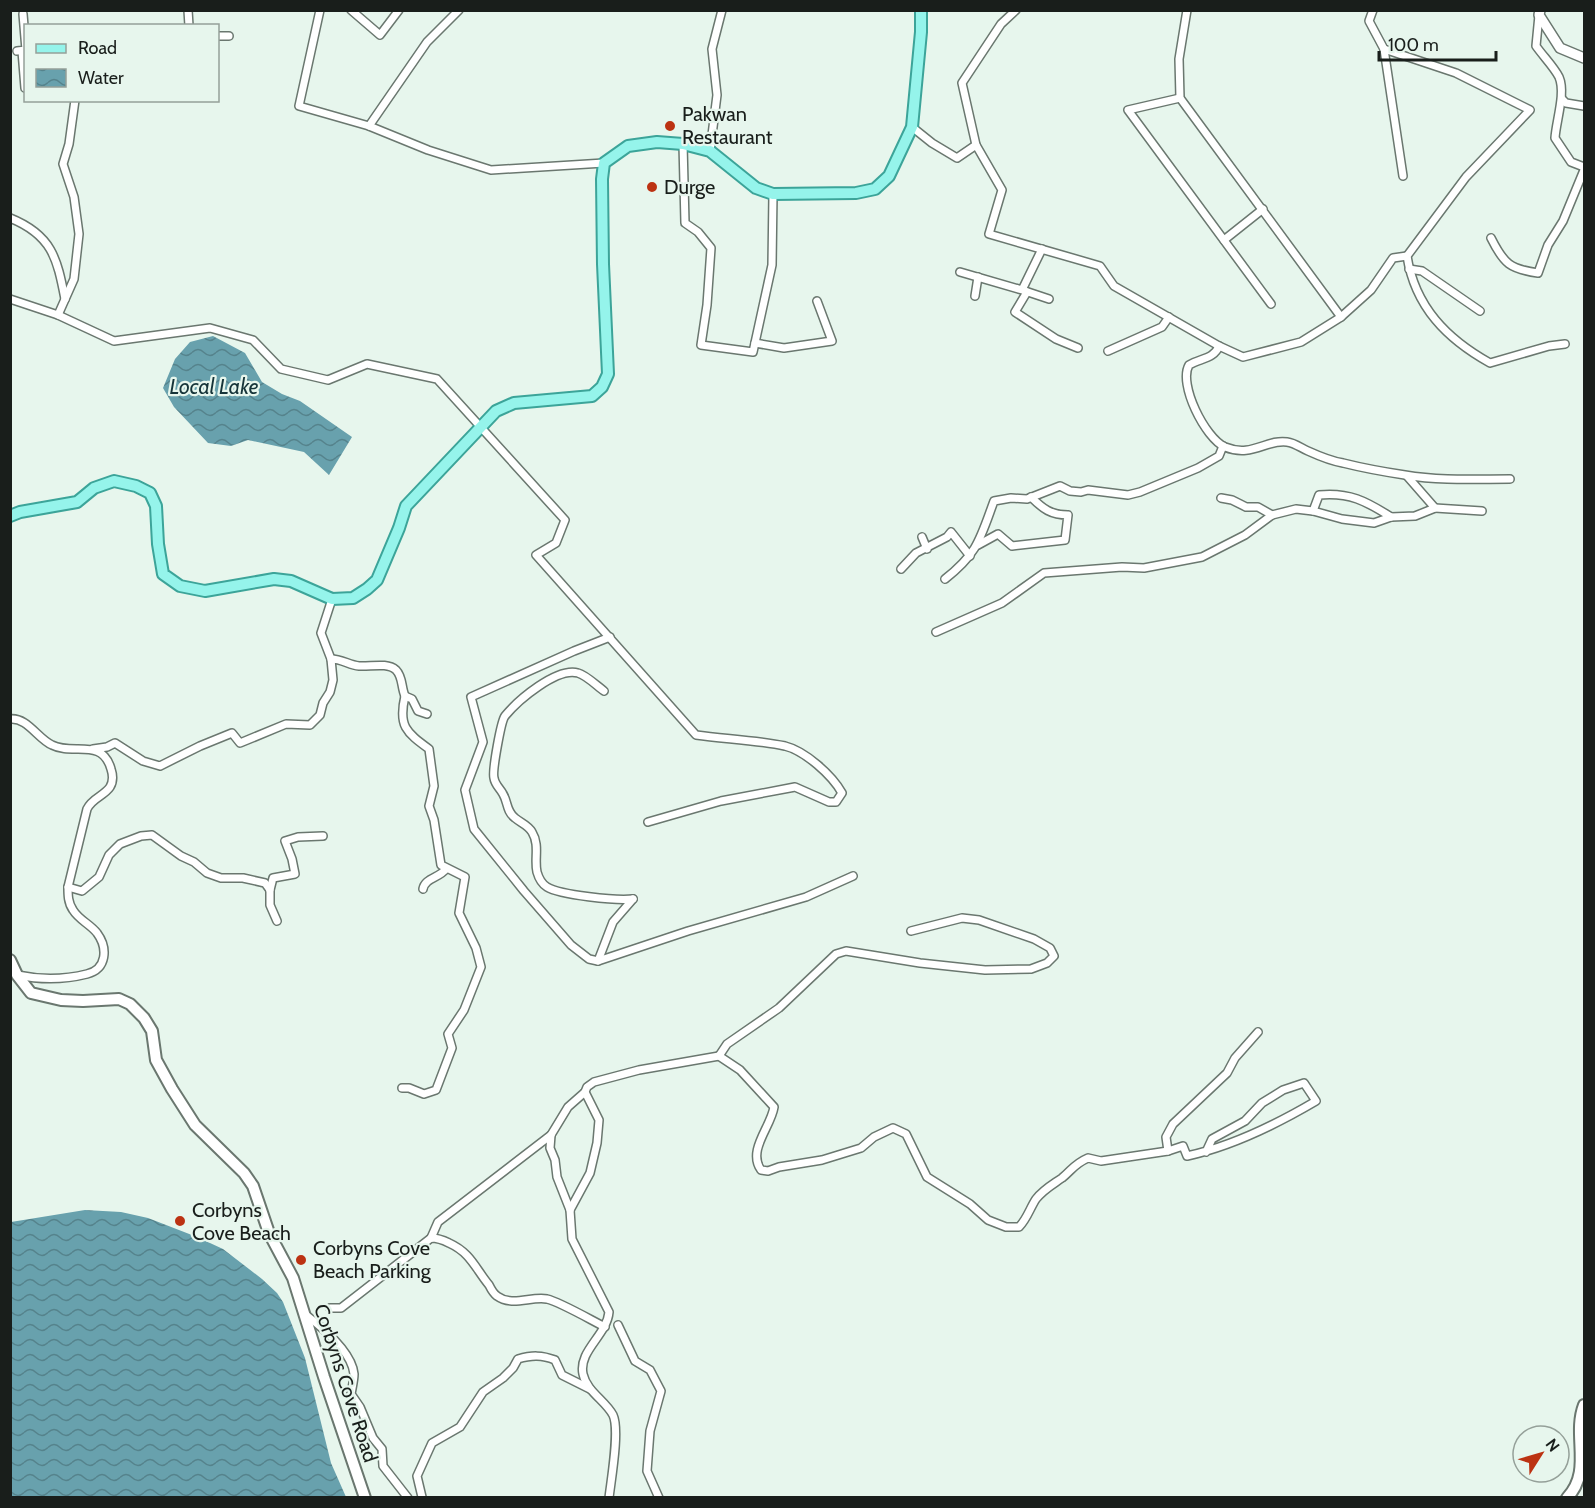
<svg xmlns="http://www.w3.org/2000/svg" width="1595" height="1508" font-family="Cabin,sans-serif">
  <defs>
    <pattern id="water-waves" width="16" height="10" patternUnits="userSpaceOnUse" patternTransform="scale(1.5)"><rect width="16" height="10" fill="#68a1ad"/><path d="M0 5q4-4 8 0t8 0" fill="none" stroke="#55838c"/></pattern>
  </defs>
  <rect width="100%" height="100%" fill="#e7f6ed"/>
  <g fill="url(#water-waves)">
    <polygon points="213,336 245,353 262,382 282,394 300,401 352,437 329,475 304,452 248,440 231,446 208,443 174,407 163,388 175,359 190,342"/>
    <polygon points="85,1210 121,1212 148,1218 197,1237 223,1249 262,1279 277,1293 283,1302 305,1358 331,1463 346,1497 11,1497 11,1222"/>
  </g>
  <g fill="none" stroke-linecap="round" stroke-linejoin="round">
    <defs>
      <g id="minor">
        <polyline points="188,10 189,26"/>
        <polyline points="320,10 299,106 369,126 428,150 491,170 604,163"/>
        <polyline points="351,10 380,35 399,10"/>
        <polyline points="1016,10 1001,24 962,83 976,145 1002,190 989,234 1100,266 1114,286 1219,346 1243,357 1301,342 1341,317 1371,290 1393,258 1407,256"/>
        <polyline points="1187,10 1179,59 1180,98 1341,317"/>
        <polyline points="1373,10 1369,21 1384,49 1403,176"/>
        <path d="M1539 15 1536 46C1543 56 1554 67 1559 77 1566 93 1556 121 1555 138L1571 162 1584 167"/>
        <polyline points="218,36 229,36"/>
        <path d="M1384 49 1456 73 1530 110 1466 177 1407 256C1415 307 1447 339 1490 363L1549 346 1565 344"/>
        <polyline points="17,51 26,50 23,14"/>
        <polyline points="22,51 25,88"/>
        <polyline points="1180,98 1128,110 1271,304"/>
        <polyline points="1562,99 1566,103 1584,106"/>
        <polyline points="369,126 427,42 459,10"/>
        <polyline points="912,127 932,143 957,158 976,145"/>
        <polyline points="683,144 685,223 698,232 711,248 707,305 701,345 753,352 772,265 773,194"/>
        <polyline points="710,151 717,95 712,49 722,10"/>
        <path d="M10 218C52 235 57 258 65 299"/>
        <path d="M1491 238C1504 264 1510 269 1538 273L1548 245 1563 221 1584 170"/>
        <polyline points="1224,240 1263,209"/>
        <polyline points="1409,269 1422,271 1480,311"/>
        <polyline points="960,272 1022,290 1042,249"/>
        <polyline points="1025,291 1049,299"/>
        <polyline points="1027,292 1015,312 1056,339 1078,348"/>
        <polyline points="975,296 978,277"/>
        <path d="M10 299 58 315 114 341 210 328 253 340 281 369 328 380 367 364 437 379 565 520 556 543 536 555 696 735C725 739 756 740 785 746 805 751 832 775 842 793L836 802H829L795 787 721 801 648 822"/>
        <polyline points="58,315 74,279 79,234 74,197 63,164 69,144 75,100"/>
        <polyline points="755,343 784,348 832,341 817,301"/>
        <path d="M1219 346C1214 359 1201 358 1189 365 1178 384 1205 438 1225 447 1252 458 1266 439 1287 442 1295 443 1301 448 1308 451 1319 456 1331 461 1343 463 1363 468 1385 472 1405 475 1440 481 1476 479 1510 479"/>
        <polyline points="1108,351 1162,327 1169,317"/>
        <polyline points="1221,498 1232,500 1246,507 1258,507 1272,515"/>
        <polyline points="1435,508 1482,511"/>
        <path d="M1313 511 1319 495C1349 492 1366 501 1391 517"/>
        <polyline points="922,537 927,549"/>
        <path d="M978 545 998 534 1012 546 1065 540 1068 515C1051 515 1043 509 1031 497"/>
        <polyline points="901,569 916,553 947,537 951,532 970,556"/>
        <path d="M945 579C978 553 980 539 994 501L1011 498 1027 499 1060 486 1070 491 1081 492 1088 490 1128 495 1140 492 1198 468 1219 456 1223 446"/>
        <polyline points="936,632 1002,603 1044,573 1122,567 1144,568 1202,557 1245,535 1272,515 1296,509 1313,511 1342,519 1374,523 1391,517 1415,516 1435,508 1407,476"/>
        <polyline points="610,637 574,651 471,697 483,742 465,790 474,829 524,891 571,945 589,959 598,961 688,931 806,897 853,876"/>
        <path d="M331 659C342 659 349 665 359 666 370 667 387 662 396 670 403 677 401 687 405 696L412 699 418 711 427 714"/>
        <path d="M604 691C597 686 586 675 578 673 557 667 518 700 505 716 501 721 492 771 494 778 495 785 500 788 503 794 508 802 506 811 515 818 521 823 528 825 532 832 540 845 534 859 537 872 539 879 542 884 547 887 560 895 617 901 633 899"/>
        <path d="M10 719C27 717 38 739 52 745 73 756 102 737 111 769 113 775 113 782 110 787 104 796 92 798 87 809L68 887C68 895 68 903 73 910 79 920 90 924 97 933 108 948 107 969 87 974 63 980 41 980 17 975"/>
        <polyline points="93,749 107,747 115,743 143,761 160,766 200,746 232,733 240,743 286,724 310,725 320,715 323,703 330,692 333,680 331,659 321,633 332,599"/>
        <polyline points="68,887 82,891 99,877 109,855 120,844 141,836 152,835 181,856 194,862 207,873 221,878 243,878 265,883 270,890 270,905 277,921"/>
        <path d="M423 889C425 878 439 878 446 869"/>
        <polyline points="270,890 273,878 295,874 292,859 285,841 298,837 323,836"/>
        <polyline points="598,961 613,922 633,899"/>
        <polyline points="719,1056 727,1044 779,1008 836,954 846,951 920,963 985,970 1031,969 1047,963 1054,956 1050,948 1034,939 979,920 962,918 911,931"/>
        <path d="M402 1088H409L424 1094 436 1090 452 1048 448 1034 464 1010 481 967 476 948 459 913 465 877 441 865 434 820 429 806 434 786 429 749C406 732 398 726 405 696"/>
        <polyline points="1168,1151 1166,1137 1173,1124 1227,1073 1235,1058 1258,1032"/>
        <polyline points="570,1210 557,1177 555,1160 550,1148 551,1135 568,1107 585,1092"/>
        <polyline points="431,1238 438,1222 551,1135"/>
        <path d="M330 1308H341L431 1238C438 1238 443 1240 449 1243 471 1253 475 1268 489 1285 491 1289 494 1294 497 1296 512 1307 531 1296 547 1299 560 1302 591 1320 605 1327"/>
        <path d="M306 1315C323 1328 352 1352 354 1374 354 1380 352 1388 351 1394L360 1407 373 1438 382 1449 383 1466 408 1498"/>
        <polyline points="618,1325 635,1361 650,1370 661,1391 650,1431 647,1471 659,1498"/>
        <path d="M422 1497 417 1476 432 1443 460 1427 483 1392 503 1378 513 1368 518 1359C532 1355 542 1355 555 1360L562 1375 590 1389"/>
        <path d="M609 1498C611 1480 620 1430 613 1415 605 1400 587 1392 583 1374 578 1351 607 1335 609 1312L572 1239 570 1210 590 1173 597 1143 599 1120 585 1092 587 1087 594 1082 639 1070 719 1056 740 1070 774 1107C771 1127 747 1150 761 1170L768 1171 779 1167 822 1160 861 1148 874 1137 893 1128 906 1134 927 1177 970 1204 988 1220 1006 1227H1019C1027 1219 1030 1208 1036 1199 1044 1189 1052 1185 1062 1178 1072 1170 1074 1164 1088 1158L1101 1161 1168 1151 1183 1146 1187 1156C1233 1146 1277 1124 1316 1101L1304 1083 1283 1090 1262 1103 1245 1121 1212 1139 1206 1152"/>
      </g>
      <polyline id="tertiary" points="1540,10 1539,15 1560,48 1584,58"/>
      <g id="secondary">
        <polyline points="10,960 17,975 31,993 61,1000 83,1001 119,999 130,1004 144,1018 152,1031 156,1060 172,1089 195,1125 244,1173 253,1186 269,1233 293,1278 324,1377 365,1498"/>
        <path d="M1567 1498C1593 1471 1572 1436 1584 1405"/>
      </g>
      <polyline id="primary" points="10,516 20,512 77,502 94,488 114,481 136,486 150,493 156,506 158,544 163,574 180,586 205,591 274,579 291,581 332,599 353,598 367,589 377,580 399,528 406,506 496,411 514,403 592,396 602,387 608,374 603,264 602,179 604,163 628,146 657,142 683,144 710,151 756,188 773,194 856,193 875,189 889,176 912,127 921,32 921,10"/>
    </defs>
    <use href="#minor" stroke="#6a776f" stroke-width="10"/>
    <use href="#tertiary" stroke="#6a776f" stroke-width="12"/>
    <use href="#secondary" stroke="#6a776f" stroke-width="14"/>
    <use href="#primary" stroke="#3ca499" stroke-width="14"/>
    <use href="#minor" stroke="#fff" stroke-width="7"/>
    <use href="#tertiary" stroke="#fff" stroke-width="9"/>
    <use href="#secondary" stroke="#fff" stroke-width="10"/>
    <use href="#primary" stroke="#95f4eb" stroke-width="10"/>
  </g>
  <g fill="#bc3212" stroke="#e7f6ed" stroke-width="2">
    <circle cx="670" cy="126" r="6"/>
    <circle cx="652" cy="187" r="6"/>
    <circle cx="180" cy="1221" r="6"/>
    <circle cx="301" cy="1260" r="6"/>
  </g>
  <g text-anchor="middle" dominant-baseline="central" stroke-width="4.5" stroke-linejoin="round" paint-order="stroke">
    <g font-size="20" fill="#191e1b" stroke="#e7f6ed" text-anchor="start">
      <text x="682" y="114">Pakwan<tspan x="682" dy="23">Restaurant</tspan></text>
      <text x="664" y="187">Durge</text>
      <text x="192" y="1210">Corbyns<tspan x="192" dy="23">Cove Beach</tspan></text>
      <text x="313" y="1248">Corbyns Cove<tspan x="313" dy="23">Beach Parking</tspan></text>
    </g>
    <g font-size="20" fill="#191e1b" stroke="#e7f6ed">
      <text transform="translate(346 1383) rotate(72)">Corbyns Cove Road</text>
    </g>
    <g font-size="21" font-style="italic" fill="#163439" stroke="#e7f6ed">
      <text x="214" y="386">Local Lake</text>
    </g>
  </g>
  <rect width="1595" height="1508" fill="none" stroke="#191e1b" stroke-width="24"/>
  <rect x="24" y="24" width="195" height="78" fill="#e7f6ed" stroke="#95a099" stroke-width="1.5"/>
  <rect x="36" y="44" width="30" height="9" fill="#95f4eb" stroke="#95a099" stroke-width="1.5"/>
  <text x="78" y="54" font-size="18" fill="#191e1b">Road</text>
  <rect x="36" y="69" width="30" height="18" fill="url(#water-waves)" stroke="#95a099" stroke-width="1.5"/>
  <text x="78" y="84" font-size="18" fill="#191e1b">Water</text>
  <g transform="translate(1541 1454) rotate(53)"><circle r="28" fill="#e7f6ed" stroke="#95a099" stroke-width="1.5"/>
  <path d="M0-4.5L10 22L0 15L-10 22Z" fill="#bc3212"/>
  <text y="-9" font-size="16" font-weight="bold" text-anchor="middle" fill="#191e1b">N</text>
  </g>
  <path d="M1379 51v9h117v-9" fill="none" stroke="#191e1b" stroke-width="3"/>
  <text x="1388" y="51" font-size="18" fill="#191e1b" stroke="#e7f6ed" stroke-width="4.5" paint-order="stroke">100 m</text>
</svg>
